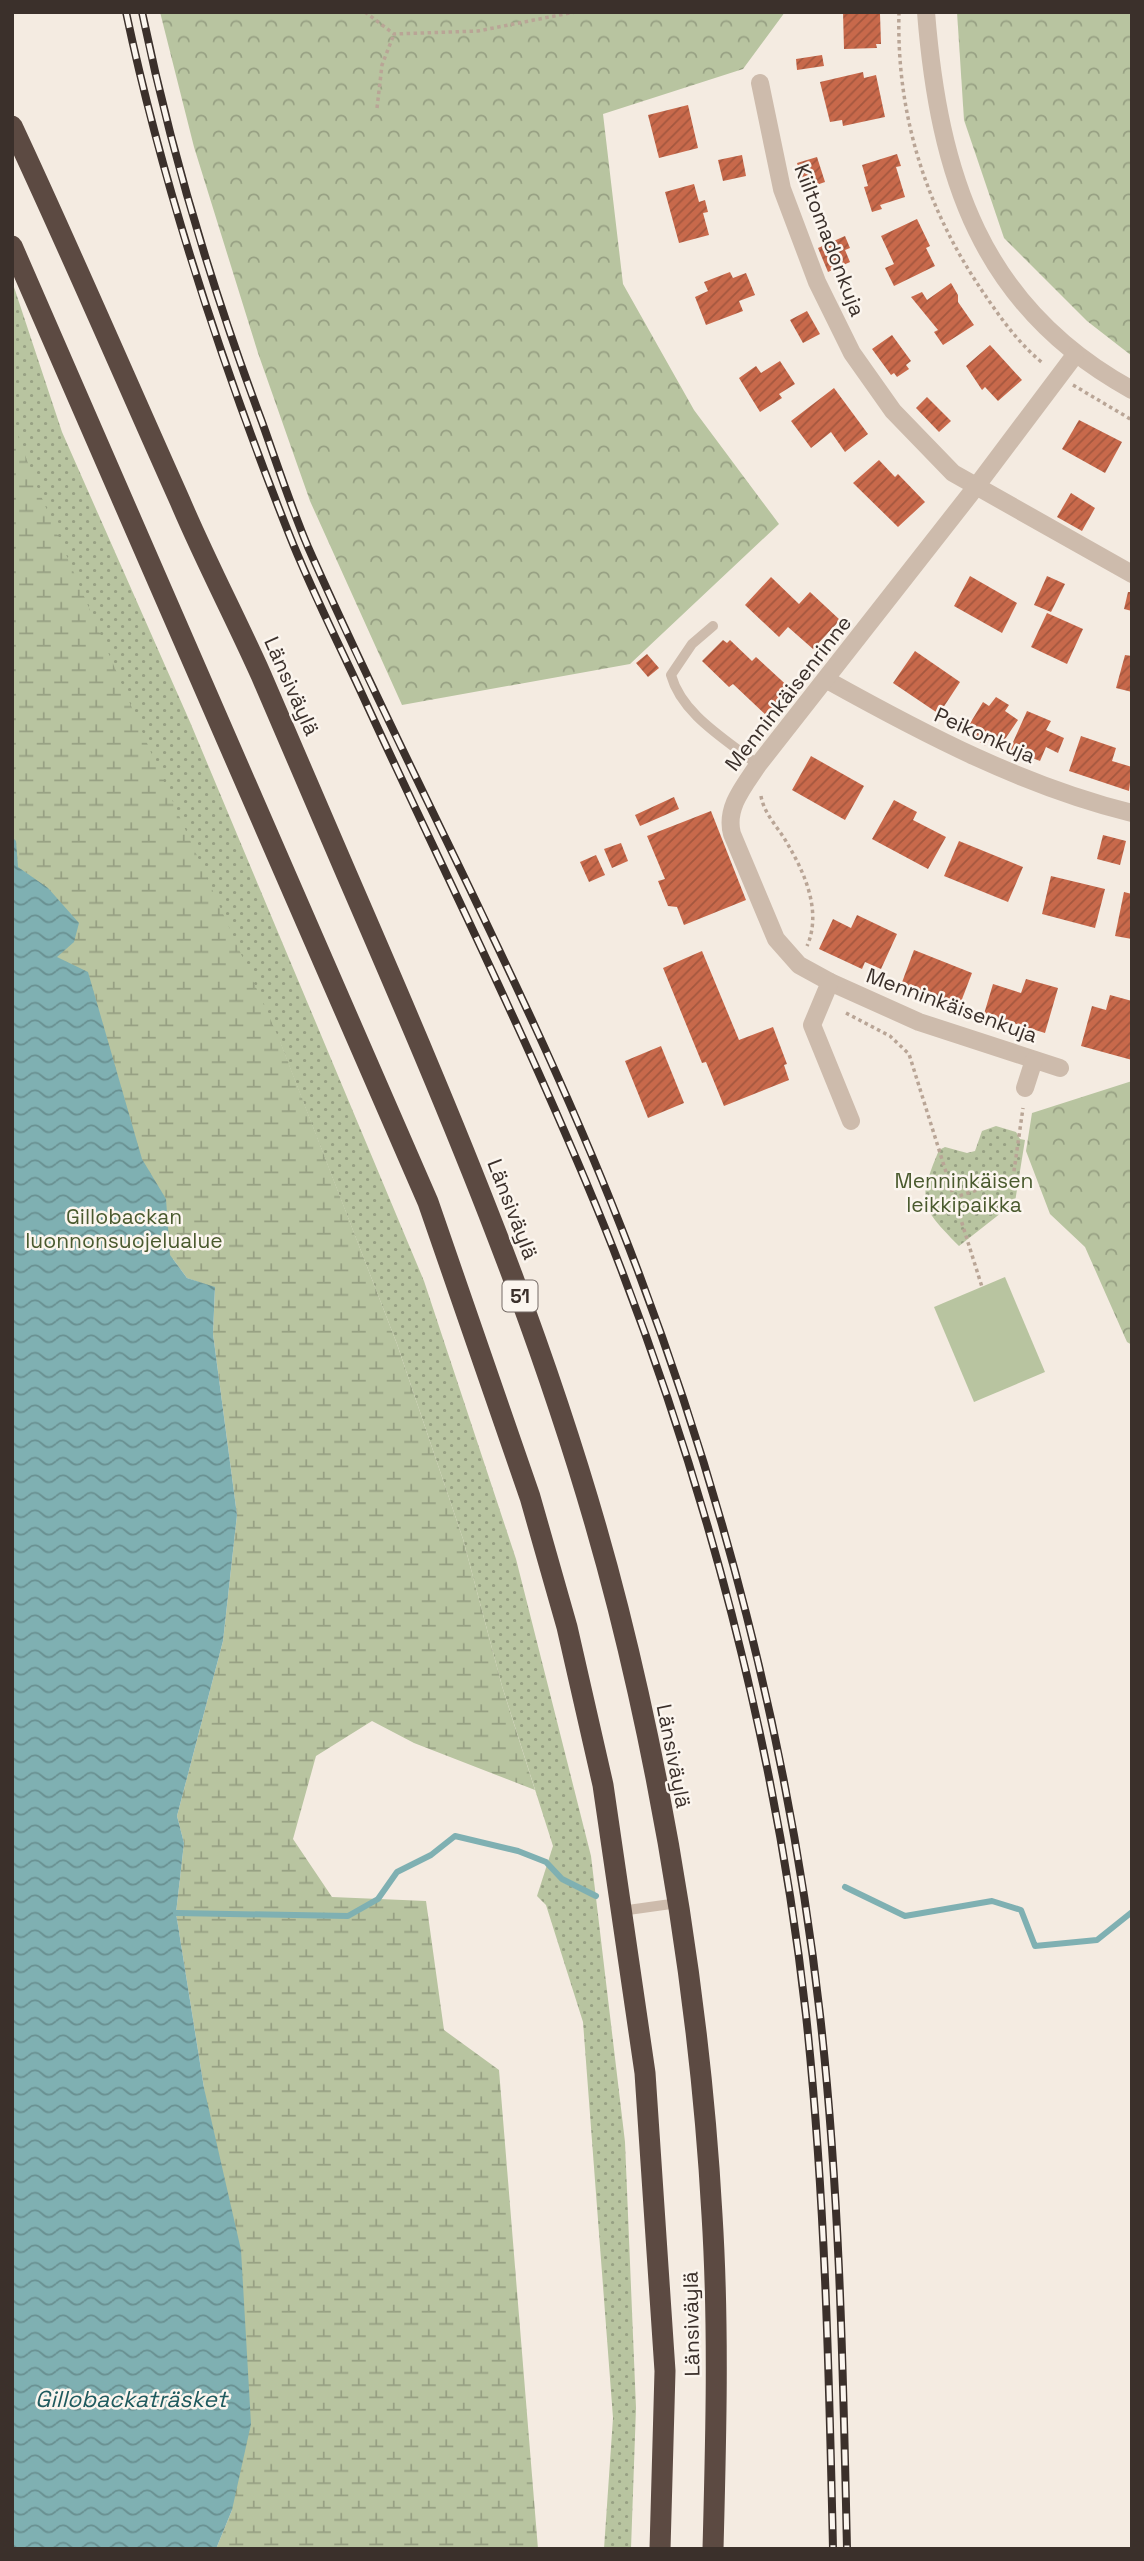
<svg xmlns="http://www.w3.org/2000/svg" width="1144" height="2561" font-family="'Space Grotesk',sans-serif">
  <defs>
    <pattern id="green-dots" width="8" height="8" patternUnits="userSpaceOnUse" patternTransform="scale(1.75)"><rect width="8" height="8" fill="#b8c4a0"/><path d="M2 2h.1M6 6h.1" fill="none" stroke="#97a083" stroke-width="1.8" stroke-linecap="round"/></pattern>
    <pattern id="forest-crowns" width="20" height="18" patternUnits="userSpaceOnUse" patternTransform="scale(1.75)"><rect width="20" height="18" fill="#b8c4a0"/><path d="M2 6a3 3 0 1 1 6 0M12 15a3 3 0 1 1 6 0" fill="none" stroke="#97a083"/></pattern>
    <pattern id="wetland-marsh" width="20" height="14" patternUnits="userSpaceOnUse" patternTransform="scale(1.75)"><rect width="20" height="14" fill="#b8c4a0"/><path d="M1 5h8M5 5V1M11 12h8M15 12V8" fill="none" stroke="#97a083"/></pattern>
    <pattern id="water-waves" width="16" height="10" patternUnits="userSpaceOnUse" patternTransform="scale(1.75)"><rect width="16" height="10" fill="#7fb0b2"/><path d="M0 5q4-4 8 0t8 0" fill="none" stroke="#699091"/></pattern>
    <pattern id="building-hatch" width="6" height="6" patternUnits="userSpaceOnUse" patternTransform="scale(1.75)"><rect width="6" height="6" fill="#c8694b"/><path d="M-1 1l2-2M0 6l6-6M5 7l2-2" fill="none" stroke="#a4573f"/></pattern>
  </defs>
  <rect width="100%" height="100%" fill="#f4ebe1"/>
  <g fill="url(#green-dots)">
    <polygon points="12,281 62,432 190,722 424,1281 516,1559 591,1856 625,2142 636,2408 631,2549 604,2549 613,2418 583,2022 546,1905 537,1896 553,1846 502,1686 463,1539 397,1344 280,1042 12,1586"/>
    <path d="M996 1126 1016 1132 1020 1139 1025 1140 1015 1202 959 1246C920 1206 917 1203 939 1150L945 1147 967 1153 975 1151 982 1131Z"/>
  </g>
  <g fill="url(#forest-crowns)">
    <polygon points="160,12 785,12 743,69 603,114 623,284 694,410 779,524 630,664 402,705 310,501 258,353 194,147"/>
    <polygon points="957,12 1132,12 1132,356 1087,321 1004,238 964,120"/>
    <polygon points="1132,1081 1132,1345 1127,1342 1085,1247 1050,1214 1026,1151 1032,1113"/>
  </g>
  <polygon fill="url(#wetland-marsh)" points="12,420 35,482 156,764 280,1041 397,1344 463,1539 502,1686 535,1790 414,1743 372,1721 316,1756 293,1839 332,1897 426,1901 444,2030 499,2070 538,2549 216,2549 232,2510 204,2088 176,1913 184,1843 177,1816 223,1641 237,1515 213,1334 215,1288 187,1278 170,1255 166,1199 142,1159 88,973 57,957 48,888 18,867 16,841 12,837"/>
  <polygon fill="#b8c4a0" points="1005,1277 1045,1372 974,1402 934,1307"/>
  <polygon fill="url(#water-waves)" points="12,837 16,841 18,867 48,888 79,923 74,942 57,957 88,972 142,1159 166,1199 170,1255 187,1278 215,1287 213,1334 237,1515 223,1641 177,1816 184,1843 176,1913 204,2088 241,2250 251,2424 232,2510 216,2549 12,2549"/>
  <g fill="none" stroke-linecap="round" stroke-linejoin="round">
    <g stroke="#7fb0b2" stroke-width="6">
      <polyline points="845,1887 905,1916 992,1901 1021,1910 1035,1946 1097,1940 1132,1912"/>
      <polyline points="176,1913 348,1916 378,1899 397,1872 431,1855 455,1836 518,1851 546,1862 562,1879 596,1896"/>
    </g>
  </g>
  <g fill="url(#building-hatch)">
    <polygon points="843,12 880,14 881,44 876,44 877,48 844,49"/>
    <polygon points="822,55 824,66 797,70 796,59"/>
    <polygon points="863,72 864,78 876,75 885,117 843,126 842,120 830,122 820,82"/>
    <polygon points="688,105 698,148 659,158 648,115"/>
    <polygon points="897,154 901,166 896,167 905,197 880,205 882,209 872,212 864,187 868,186 862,165"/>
    <polygon points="742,155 746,176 723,181 718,160"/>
    <polygon points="817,157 825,182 805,189 797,163"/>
    <polygon points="694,184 699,202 705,200 708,212 703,213 709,235 679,243 665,192"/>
    <polygon points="917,219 930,246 926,248 935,266 894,286 885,268 894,264 881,236"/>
    <polygon points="845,236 850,248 845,250 850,262 828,272 818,248"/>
    <polygon points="730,272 733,278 746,273 755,295 739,301 743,311 706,325 695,297 708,291 704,282"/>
    <polygon points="951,283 958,295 958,302 974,325 943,345 934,332 938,330 911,297 922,292 927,300"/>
    <polygon points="807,311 820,334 803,343 790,320"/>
    <polygon points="892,335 911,361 906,365 909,369 897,377 894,373 891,375 872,349"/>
    <polygon points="990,345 1022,380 998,401 985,387 982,390 966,366"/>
    <polygon points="780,361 795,384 779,394 782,398 760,412 739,378 756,366 761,373"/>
    <polygon points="834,388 868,434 845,452 831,432 811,448 791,421"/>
    <polygon points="927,397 951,421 939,432 916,408"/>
    <polygon points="1079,420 1122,442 1105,473 1062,449"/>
    <polygon points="879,460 895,477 898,474 925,502 898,527 853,483"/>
    <polygon points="1071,493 1095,508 1082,531 1057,517"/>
    <polygon points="970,576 1017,603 1002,633 954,606"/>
    <polygon points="1047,576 1065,584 1051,612 1034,605"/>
    <polygon points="771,577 799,604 810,592 840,620 813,649 788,627 779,637 745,605"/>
    <polygon points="1128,592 1132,592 1132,611 1124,609"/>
    <polygon points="1047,613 1083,629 1067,664 1031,647"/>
    <polygon points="723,640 727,643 730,640 752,661 756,657 793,691 768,717 733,684 729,687 702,661"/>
    <polygon points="915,651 960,682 939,714 893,683"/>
    <polygon points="647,654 659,668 648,677 636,663"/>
    <polygon points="1125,655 1132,656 1132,692 1116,688"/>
    <polygon points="996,697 1009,705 1005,711 1018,720 1001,745 990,738 985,746 974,738 978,731 969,725 983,702 989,706"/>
    <polygon points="1027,711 1051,721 1046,730 1064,738 1058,753 1046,747 1040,761 1010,749"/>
    <polygon points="1081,736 1116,748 1112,761 1132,767 1129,791 1069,771"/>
    <polygon points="811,756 864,786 845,820 792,790"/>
    <polygon points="674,797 679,809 640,826 635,815"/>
    <polygon points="894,800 917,812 913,820 946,837 928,869 872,839"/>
    <polygon points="711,811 746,900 684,925 677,907 668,906 658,881 665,879 647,836"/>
    <polygon points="1103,835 1126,841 1120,865 1097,859"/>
    <polygon points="959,841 1023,867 1008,902 944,876"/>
    <polygon points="621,843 628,861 612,868 604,849"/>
    <polygon points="596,855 605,875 589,882 580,862"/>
    <polygon points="1051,876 1105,889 1095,928 1042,914"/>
    <polygon points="1124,892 1132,894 1132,939 1115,936"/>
    <polygon points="857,915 897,934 881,969 865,962 862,969 819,949 833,919 851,928"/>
    <polygon points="914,950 972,973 959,1007 901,985"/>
    <polygon points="702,951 739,1040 773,1027 787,1064 784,1065 789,1080 724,1106 706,1062 702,1063 663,968"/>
    <polygon points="1026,979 1058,988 1045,1033 984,1014 993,984 1021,993"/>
    <polygon points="1110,995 1132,1001 1132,1060 1081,1046 1092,1006 1106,1010"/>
    <polygon points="661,1046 684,1103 648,1118 625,1061"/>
  </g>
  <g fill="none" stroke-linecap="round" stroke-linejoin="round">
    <g stroke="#b9a596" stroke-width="3.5" stroke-dasharray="3.5 3.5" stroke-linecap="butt">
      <polyline points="365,12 394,34 478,31 575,12"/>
      <path d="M899 12C896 116 927 211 985 295 1002 320 1020 345 1044 364"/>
      <polyline points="377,108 382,65 394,34"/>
      <polyline points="1073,385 1132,420"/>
      <path d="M761 796C764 814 778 827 787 843 805 873 822 912 807 946"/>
      <polyline points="846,1013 890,1036 909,1054 982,1287"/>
      <polyline points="953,1198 1013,1178 1023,1108"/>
    </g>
    <g stroke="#cdbbac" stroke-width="10">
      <path d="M713 626 692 644 671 675C682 715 727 740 758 765"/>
      <polyline points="621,1911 678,1903"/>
    </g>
    <g stroke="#cdbbac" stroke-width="18">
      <path d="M926 12C939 174 980 307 1132 390"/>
      <polyline points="760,83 782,189 817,282 852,353 893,411 953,473 1132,574"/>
      <path d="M827 680C924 734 1023 786 1132 813"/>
      <polyline points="830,982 919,1022 1060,1068"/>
      <polyline points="1025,1088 1034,1060"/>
      <path d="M851 1121 812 1025 830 982 799 965 776 939 732 834C725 808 744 786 758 765L975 488 1075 355"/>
    </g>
    <g stroke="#5c4a42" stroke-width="21">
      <path d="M12 126C70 250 124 376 180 501 205 560 235 617 261 675 290 742 319 809 347 875 451 1115 554 1355 618 1608 667 1802 701 2016 712 2215 719 2326 716 2438 713 2549"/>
      <polyline points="12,246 428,1202 530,1497 567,1627 603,1785 645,2073 665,2371 660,2549"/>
    </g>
    <defs>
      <g id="rail">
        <path d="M126 12C164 191 222 365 289 534 312 592 341 648 367 705 447 878 533 1050 605 1228 705 1478 776 1746 806 2015 825 2193 829 2370 833 2549"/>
        <path d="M142 12C171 152 212 289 262 422 277 464 291 507 308 547 409 775 530 995 621 1227 720 1478 790 1747 820 2015 840 2193 843 2371 847 2549"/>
      </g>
    </defs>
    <use href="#rail" stroke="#3b302b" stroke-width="8"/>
    <use href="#rail" stroke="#fbf5ee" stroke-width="5" stroke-dasharray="16" stroke-linecap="butt"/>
  </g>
  <g text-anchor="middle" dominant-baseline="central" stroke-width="5" stroke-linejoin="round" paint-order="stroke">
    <rect fill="#fbf5ee" stroke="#756b66" stroke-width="2" x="502.5" y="1280.5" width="35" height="31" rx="5"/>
    <g font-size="19" font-weight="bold" fill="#3b302b">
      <text x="520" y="1296">51</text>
    </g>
    <g font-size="21" fill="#3b302b" stroke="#fbf5ee">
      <text transform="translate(830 240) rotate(69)">Kiiltomadonkuja</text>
      <text transform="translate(292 686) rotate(66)">Länsiväylä</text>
      <text transform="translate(788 693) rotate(-52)">Menninkäisenrinne</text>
      <text transform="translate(985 735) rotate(24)">Peikonkuja</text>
      <text transform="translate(952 1005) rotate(20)">Menninkäisenkuja</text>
      <text transform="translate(513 1209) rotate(69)">Länsiväylä</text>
      <text transform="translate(674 1756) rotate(79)">Länsiväylä</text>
      <text transform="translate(691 2324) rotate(-91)">Länsiväylä</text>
    </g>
    <g font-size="21" fill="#4a5a2e" stroke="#fbf5ee">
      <text x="964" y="1180">Menninkäisen<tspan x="964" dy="24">leikkipaikka</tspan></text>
      <text x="124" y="1216">Gillobackan<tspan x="124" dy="24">luonnonsuojelualue</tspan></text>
    </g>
    <g font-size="23" font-style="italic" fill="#1f5a5e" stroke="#fbf5ee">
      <text x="131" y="2399">Gillobackaträsket</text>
    </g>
  </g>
  <rect width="1144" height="2561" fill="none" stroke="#3b302b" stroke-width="28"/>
</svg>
